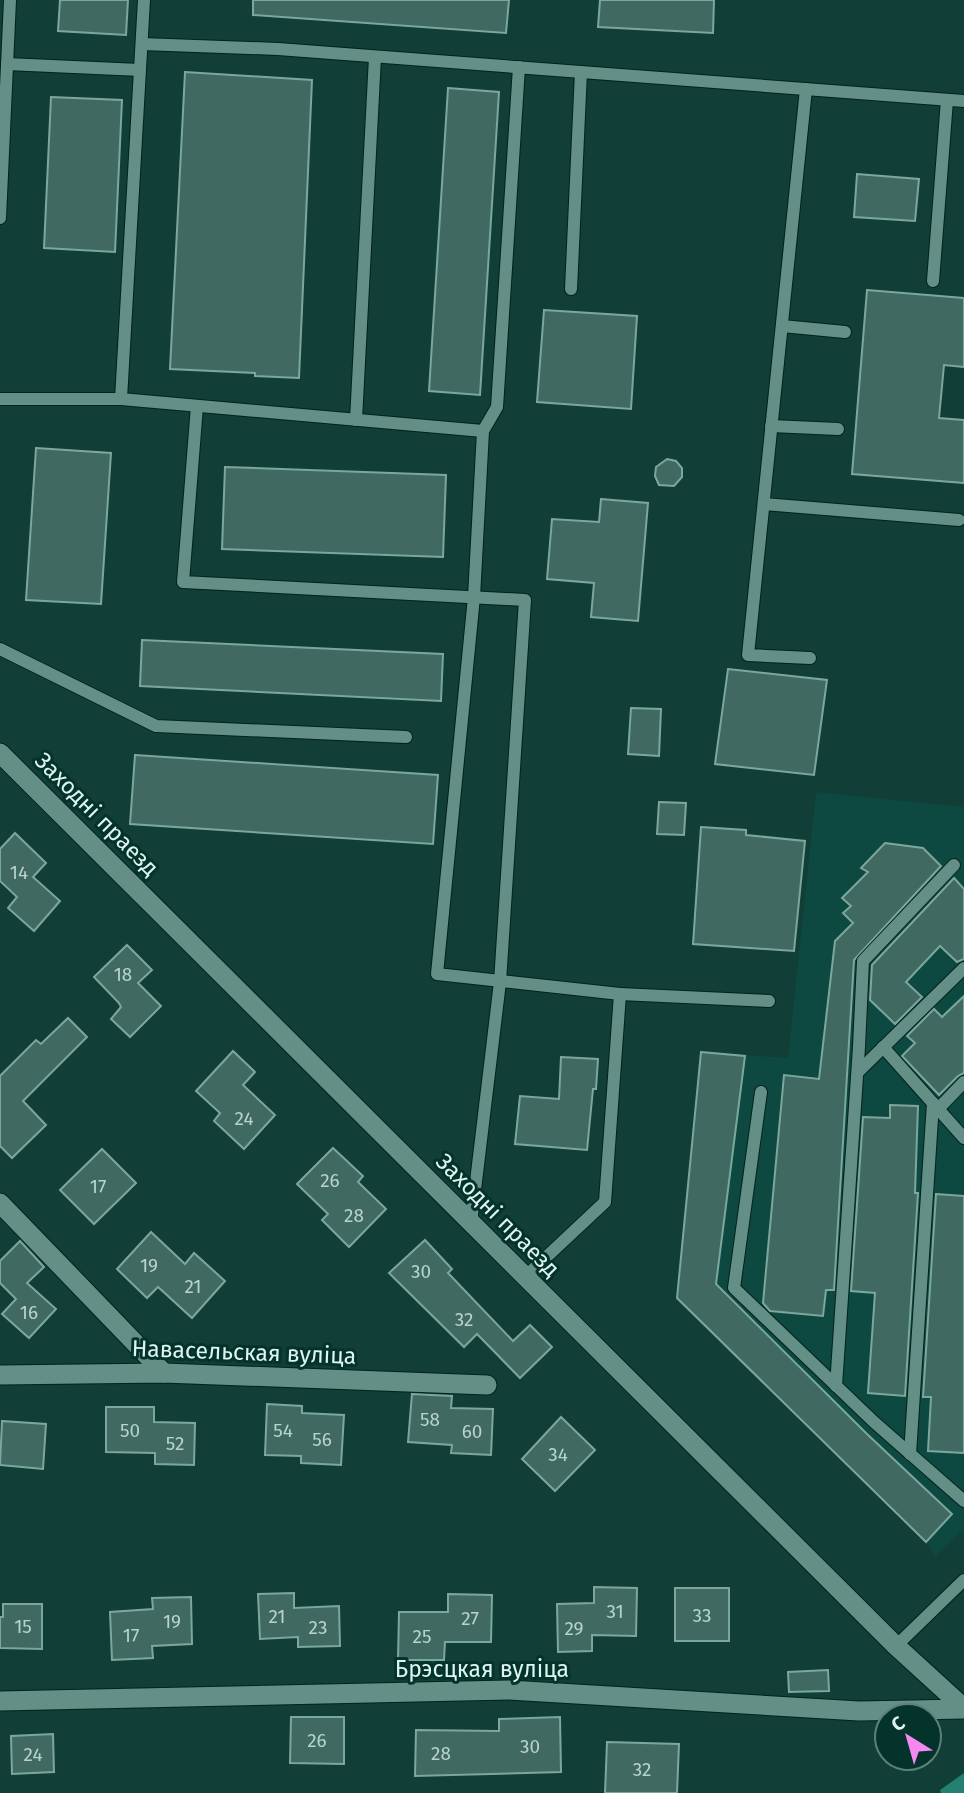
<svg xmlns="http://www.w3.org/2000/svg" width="964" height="1793" font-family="'Fira Sans',sans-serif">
  <rect width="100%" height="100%" fill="#113e36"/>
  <polygon fill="#0d4940" points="816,792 964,807 964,1529 935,1556 926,1542 677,1298 701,1052 788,1058"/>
  <polygon fill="#248171" points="964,1773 964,1793 941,1793 940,1790"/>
  <g fill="#406a61" stroke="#7ba79d" stroke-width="2">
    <polygon points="60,0 128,0 126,35 58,31"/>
    <polygon points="253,0 509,0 506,33 253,15"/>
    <polygon points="600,0 714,0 713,33 598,27"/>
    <polygon points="185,72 312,80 299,378 255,376 255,373 170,369"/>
    <polygon points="448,88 499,92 480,395 429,391"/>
    <polygon points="51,97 122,100 115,252 44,248"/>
    <polygon points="857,174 919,179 915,221 854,217"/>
    <polygon points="867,290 964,298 964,367 944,365 939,418 964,420 964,483 852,474"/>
    <polygon points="544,310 637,316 631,409 537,402"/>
    <polygon points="36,448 111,453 101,604 26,600"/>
    <polygon points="667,459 676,461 682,468 682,477 674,486 659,485 655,476 656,467"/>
    <polygon points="225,467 446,475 443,557 222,549"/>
    <polygon points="601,499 648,503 638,621 591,617 594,583 547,579 552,519 599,522"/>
    <polygon points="142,640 443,654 441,701 140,686"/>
    <polygon points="728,669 827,680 814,775 715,764"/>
    <polygon points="631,708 661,709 659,756 628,754"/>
    <polygon points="135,755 438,775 433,844 130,824"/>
    <polygon points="659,802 686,803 684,835 657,834"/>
    <polygon points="701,827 746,830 746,835 805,841 794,951 693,944"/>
    <polygon points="15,833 46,863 33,877 60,901 34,931 8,908 17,897 0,881 0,849"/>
    <polygon points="885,843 923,848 941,866 854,960 834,1290 826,1290 823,1316 770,1311 763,1303 784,1075 819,1079 835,941 853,923 843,913 851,906 842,898 868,872 861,868"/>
    <polygon points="954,878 964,889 964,959 957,962 940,946 906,982 922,997 895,1024 870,1000 872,965"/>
    <polygon points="127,945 152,970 138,983 161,1006 130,1037 111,1019 121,1007 119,1003 94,977"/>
    <polygon points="964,996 964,1073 958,1076 939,1095 902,1056 915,1043 907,1036 934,1009 942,1017"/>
    <polygon points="68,1018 87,1037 23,1101 46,1125 12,1158 0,1146 0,1076 36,1040 41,1044"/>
    <polygon points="233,1051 255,1072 243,1085 275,1115 244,1149 214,1121 220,1113 196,1091"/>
    <polygon points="701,1052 745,1056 716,1284 867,1434 952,1514 926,1542 677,1298"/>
    <polygon points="561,1057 598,1059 596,1089 593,1089 587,1150 515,1144 520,1096 559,1099"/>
    <polygon points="890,1105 918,1106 915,1193 918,1193 905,1396 868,1393 875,1293 851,1291 863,1117 890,1118"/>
    <polygon points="333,1148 363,1176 358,1182 386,1209 349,1247 322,1220 328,1214 297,1184"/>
    <polygon points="102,1149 136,1183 94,1224 60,1190"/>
    <polygon points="936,1194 964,1196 964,1453 928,1451 931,1397 923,1397"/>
    <polygon points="151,1232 185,1264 194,1253 225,1281 192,1318 158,1287 147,1298 117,1269"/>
    <polygon points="425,1240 452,1269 448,1273 513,1341 530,1325 552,1347 520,1378 477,1334 464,1347 389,1273"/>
    <polygon points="20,1241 44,1267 27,1283 56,1309 29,1338 2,1314 16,1299 0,1283 0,1261"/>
    <polygon points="412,1394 452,1396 451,1408 493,1409 491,1455 451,1453 452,1445 408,1442"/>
    <polygon points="267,1404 302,1406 302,1413 344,1415 341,1465 301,1463 301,1456 265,1455"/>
    <polygon points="106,1407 154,1407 154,1422 195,1423 194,1465 155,1464 155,1453 106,1452"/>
    <polygon points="561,1417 595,1450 555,1491 522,1459"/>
    <polygon points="2,1421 46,1424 43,1469 0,1465"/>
    <polygon points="594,1587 637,1588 636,1636 592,1635 592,1651 558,1652 557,1604 594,1603"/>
    <rect x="675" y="1588" width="54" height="53"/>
    <polygon points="294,1593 294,1608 339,1606 340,1646 298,1647 298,1637 260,1639 258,1594"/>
    <polygon points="448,1594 492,1595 491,1642 445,1642 444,1660 398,1660 399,1612 448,1612"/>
    <polygon points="191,1597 192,1644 152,1646 153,1658 112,1660 110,1612 153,1609 152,1598"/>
    <polygon points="3,1604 42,1604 42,1649 0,1648 0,1617 3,1617"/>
    <polygon points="828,1670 829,1691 789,1692 788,1672"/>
    <polygon points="291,1717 344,1717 344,1764 290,1763"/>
    <polygon points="560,1717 561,1772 415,1776 416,1730 499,1731 499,1719"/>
    <polygon points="53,1734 54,1772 12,1774 11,1736"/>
    <polygon points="607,1742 679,1744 677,1793 605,1793"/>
  </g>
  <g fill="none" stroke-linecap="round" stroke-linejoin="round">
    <defs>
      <g id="service">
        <polyline points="144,0 121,399 483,431 474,597 437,974 620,994 605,1202 525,1277"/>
        <polyline points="142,44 278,49 964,101"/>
        <polyline points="7,64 140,70"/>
        <polyline points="806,89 748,655 810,658"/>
        <polyline points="0,218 10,0"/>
        <polyline points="933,281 947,100"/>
        <polyline points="571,289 581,72"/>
        <polyline points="782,326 845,332"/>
        <polyline points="0,399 121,399"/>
        <polyline points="197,406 183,582 525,600 500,982 471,1223"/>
        <polyline points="356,420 375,57"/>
        <polyline points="771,426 838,429"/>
        <polyline points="483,431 497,407 519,67"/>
        <polyline points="764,504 959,520"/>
        <polyline points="0,649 156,726 406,737"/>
        <polyline points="620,994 769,1001"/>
        <polyline points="883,1047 964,1138"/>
        <polyline points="858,1072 964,968"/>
        <polyline points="761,1092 734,1288 874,1422 964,1501"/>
        <polyline points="938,1109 964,1082"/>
        <polyline points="836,1386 859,1047 863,961 954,865"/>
        <polyline points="910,1454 933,1103"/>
        <polyline points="896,1646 964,1580"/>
      </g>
      <g id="minor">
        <polyline points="0,753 896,1646 964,1708"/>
        <polyline points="0,1203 164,1373"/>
        <polyline points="0,1375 164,1373 487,1385"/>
        <polyline points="0,1701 509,1690 859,1711 964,1709"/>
      </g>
    </defs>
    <use href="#service" stroke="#02231d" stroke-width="14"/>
    <use href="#minor" stroke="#02231d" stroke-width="21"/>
    <use href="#service" stroke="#648f86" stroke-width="12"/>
    <use href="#minor" stroke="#648f86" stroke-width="19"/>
  </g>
  <g text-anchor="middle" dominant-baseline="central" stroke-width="6" stroke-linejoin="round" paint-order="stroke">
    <g font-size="19" fill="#b7d3cc">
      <text x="19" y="872">14</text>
      <text x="123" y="974">18</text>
      <text x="244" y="1118">24</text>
      <text x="330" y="1180">26</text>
      <text x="98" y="1186">17</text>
      <text x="354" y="1215">28</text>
      <text x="149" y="1265">19</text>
      <text x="421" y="1271">30</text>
      <text x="193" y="1286">21</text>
      <text x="29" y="1312">16</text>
      <text x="464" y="1319">32</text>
      <text x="430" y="1419">58</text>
      <text x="130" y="1430">50</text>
      <text x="283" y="1430">54</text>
      <text x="472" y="1431">60</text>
      <text x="322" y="1439">56</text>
      <text x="175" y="1443">52</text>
      <text x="558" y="1454">34</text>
      <text x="615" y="1611">31</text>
      <text x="702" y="1615">33</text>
      <text x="277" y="1616">21</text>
      <text x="470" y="1618">27</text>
      <text x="172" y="1621">19</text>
      <text x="23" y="1626">15</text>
      <text x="318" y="1627">23</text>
      <text x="574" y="1628">29</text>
      <text x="131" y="1635">17</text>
      <text x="422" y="1636">25</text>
      <text x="317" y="1740">26</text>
      <text x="530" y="1746">30</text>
      <text x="441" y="1753">28</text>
      <text x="33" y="1754">24</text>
      <text x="642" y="1769">32</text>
    </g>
    <g font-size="23" fill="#dff6f0" stroke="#04332c">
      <text transform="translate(97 814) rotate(45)">Заходні праезд</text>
      <text transform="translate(498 1215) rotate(45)">Заходні праезд</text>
      <text transform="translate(244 1352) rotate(2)">Навасельская вуліца</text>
      <text x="482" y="1669">Брэсцкая вуліца</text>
    </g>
  </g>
  <g transform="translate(908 1737) rotate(323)"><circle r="33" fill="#04332c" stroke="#5c817a" stroke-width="2"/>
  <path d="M0-5L12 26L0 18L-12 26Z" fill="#f589ef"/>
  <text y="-10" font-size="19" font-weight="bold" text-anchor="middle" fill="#dff6f0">С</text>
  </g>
</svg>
